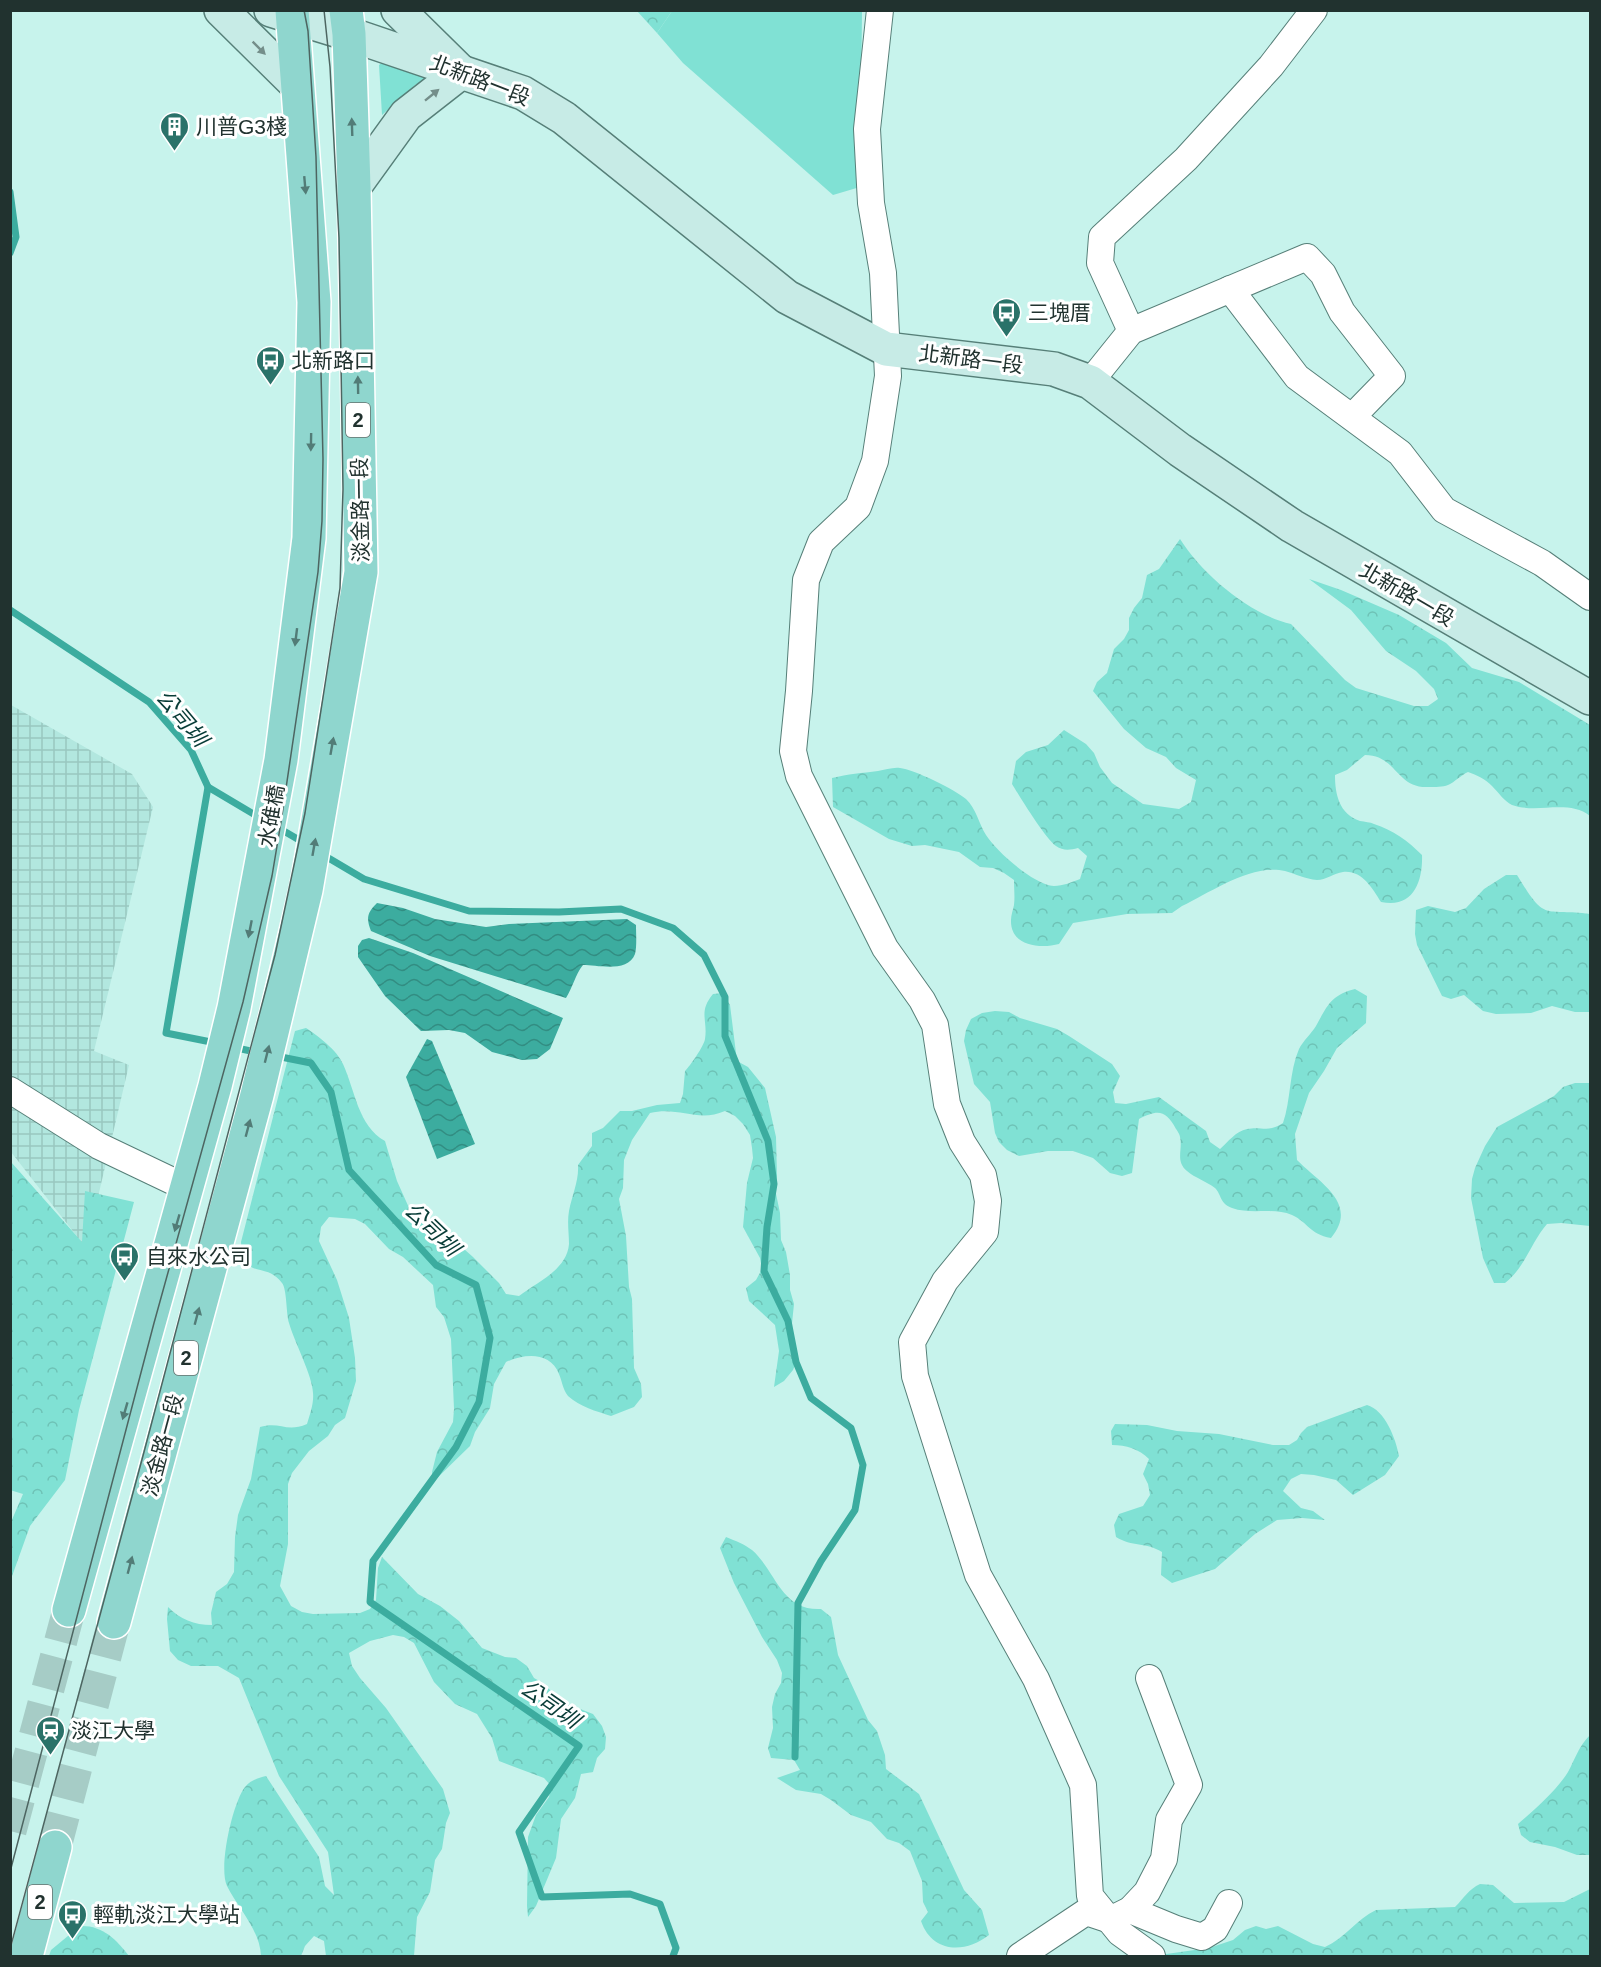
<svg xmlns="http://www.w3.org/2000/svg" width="1601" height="1967" font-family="Helvetica,'Noto Sans TC',sans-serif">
  <defs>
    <pattern id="industrial-grid" width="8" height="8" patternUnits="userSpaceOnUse" patternTransform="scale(1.5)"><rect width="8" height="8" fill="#b2e7df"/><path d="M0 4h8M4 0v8" fill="none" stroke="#99c7c0"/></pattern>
    <pattern id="forest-crowns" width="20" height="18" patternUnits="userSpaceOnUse" patternTransform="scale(1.5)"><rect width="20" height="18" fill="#80e1d4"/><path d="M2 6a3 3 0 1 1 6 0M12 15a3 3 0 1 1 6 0" fill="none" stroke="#6ec2b6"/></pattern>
    <pattern id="water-waves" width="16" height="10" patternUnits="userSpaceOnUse" patternTransform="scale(1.5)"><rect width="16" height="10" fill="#3cac9f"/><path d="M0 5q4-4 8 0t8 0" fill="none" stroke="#328d82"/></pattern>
  </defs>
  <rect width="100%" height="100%" fill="#c7f3ec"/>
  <polygon fill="url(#industrial-grid)" points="11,705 132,774 153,807 94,1051 129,1065 86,1248 11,1152"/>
  <g fill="#80e1d4">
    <polygon points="672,11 862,11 860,187 833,195 683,63 657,33"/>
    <polygon points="385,60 437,74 415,85 382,115 379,65"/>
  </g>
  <g fill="url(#forest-crowns)">
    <polygon points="637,11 672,11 657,33"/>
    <path d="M1180 539C1202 574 1250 615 1291 624L1345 680 1356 688 1414 706H1428L1438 699 1434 689 1416 671 1386 651 1351 610 1309 579 1341 590 1399 615 1446 643 1472 668 1519 682 1590 725V816C1569 799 1537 814 1512 805 1505 802 1498 792 1492 786 1485 779 1477 775 1468 772 1461 775 1455 782 1448 785 1443 787 1435 787 1429 787 1396 789 1397 755 1365 755L1347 770 1335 775C1335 794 1339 814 1360 821 1365 822 1370 822 1374 824 1393 830 1408 841 1422 855 1423 882 1413 909 1381 902 1372 888 1362 870 1343 872 1334 873 1326 880 1317 880 1305 879 1296 874 1285 871 1252 863 1211 892 1182 906L1172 913 1127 914 1073 923 1059 944C1040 949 1010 946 1011 920 1011 915 1013 910 1014 905 1015 897 1014 889 1014 880L1004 873 993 868 980 867 959 852 925 845 912 846 889 839 833 807 832 778C848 774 862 773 878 771 885 770 893 767 900 768 913 769 956 790 966 799 976 808 979 824 986 835 996 851 1034 885 1054 886 1063 886 1072 882 1080 879L1087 856 1078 848C1070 850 1063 851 1056 846 1045 838 1020 797 1012 784L1016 761 1026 752 1048 745 1064 730 1086 744 1094 753 1100 767 1112 783 1143 804 1179 809 1191 802 1196 780 1176 768 1166 757 1146 748 1124 729 1093 691 1097 682 1107 673 1114 649 1124 639 1129 630V618L1134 608 1142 598 1147 575 1159 569Z"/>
    <path d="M1506 875H1517C1546 923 1542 908 1590 914V1012H1575L1552 1006 1531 1013 1496 1014 1483 1011 1464 995 1451 999 1442 996 1417 945 1415 934 1416 910 1428 906 1455 912 1466 908 1484 889Z"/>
    <path d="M1355 989 1367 996 1366 1023 1337 1048 1324 1071 1309 1093 1295 1134 1297 1160C1318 1182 1360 1203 1331 1238 1309 1234 1309 1223 1292 1215 1273 1207 1251 1215 1232 1208 1219 1203 1222 1195 1215 1188 1206 1181 1195 1178 1187 1171 1175 1161 1183 1150 1180 1137 1180 1135 1177 1130 1176 1129 1166 1110 1158 1109 1139 1119L1132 1173 1122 1176 1110 1173 1093 1158 1073 1151H1048L1019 1156 1007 1150 999 1142 995 1133 990 1102 974 1084 964 1041 966 1030 971 1019 982 1013 995 1011 1009 1012 1020 1018 1057 1029 1069 1036 1112 1064 1120 1076 1113 1092 1115 1103 1126 1104 1159 1097 1206 1131 1210 1142 1220 1149C1228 1142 1236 1131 1247 1129 1262 1126 1268 1133 1283 1123 1291 1100 1289 1072 1299 1049 1303 1041 1311 1034 1316 1026 1327 1006 1331 995 1355 989Z"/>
    <path d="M723 993 730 1005 737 1061 748 1067 765 1088 776 1137 777 1176 775 1189 780 1213 781 1240 786 1252 790 1275V1290L794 1304 791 1333 797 1360 793 1370 784 1381 774 1387 779 1351 775 1325 749 1301 746 1288 756 1280 762 1269 760 1258 743 1227 747 1183 753 1158 752 1148 750 1135 743 1124 735 1116 725 1111C698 1123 679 1106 650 1113L632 1140 624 1160 623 1188 619 1199 626 1236 629 1287 632 1299 634 1368 641 1384 642 1397 634 1407 611 1416C596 1411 580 1407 568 1396 563 1390 562 1381 559 1374 550 1351 524 1354 506 1362L494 1384 490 1408 475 1432 470 1446 432 1483V1472L437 1452 453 1422 454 1409 451 1339 444 1317 436 1307 433 1285 403 1257 389 1249 365 1224 355 1219 329 1217 321 1227 319 1241 337 1280 349 1318 355 1358 356 1381 345 1418 335 1425 328 1436 309 1451 292 1473 288 1484V1544L280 1586 291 1606 302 1612 313 1614 360 1613 370 1609 376 1600 378 1568 382 1557 418 1594 440 1606 459 1621 482 1648 505 1657 516 1658 527 1666 534 1678 543 1683 562 1702 593 1714 602 1726 606 1737 605 1749 597 1758 593 1772 581 1774 575 1798 561 1819 556 1858 536 1906 528 1917 527 1906 528 1837 536 1815 549 1797 551 1786 544 1778 499 1761 492 1738 477 1714 455 1704 434 1682 414 1643 404 1637 393 1635 370 1641 349 1653 352 1666 360 1678 386 1708 443 1789 450 1813 446 1823 442 1849 435 1860 430 1892 417 1917 414 1956H326L324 1941 314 1936 305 1946 301 1956H261C260 1930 238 1908 227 1886 218 1867 233 1802 245 1787 251 1780 258 1778 266 1776L319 1857 325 1886 334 1895 328 1852 279 1776 239 1678 218 1666H191L178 1660 170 1651 167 1619 168 1607C180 1619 194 1625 212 1625L211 1613 216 1592 227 1584 234 1572 235 1537 238 1515 251 1479 260 1427C280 1421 286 1433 307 1424 310 1414 314 1403 313 1393 313 1377 294 1341 289 1323 286 1313 287 1289 282 1283 265 1260 243 1282 241 1242L295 1031 306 1028C318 1036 337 1050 343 1064 355 1090 358 1126 385 1141L397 1181 410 1210 443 1238 464 1249 473 1257 499 1283 506 1294 519 1296C537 1282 567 1270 569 1244 569 1233 567 1222 569 1211 572 1195 579 1181 578 1165L592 1146V1133L603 1128 620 1111H632L657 1105 680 1103 683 1094 685 1071C690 1066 704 1046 705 1039 708 1020 698 1012 713 994Z"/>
    <path d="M1575 1083H1590V1226L1561 1223 1547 1224C1530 1244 1526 1266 1505 1283H1494L1483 1258 1471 1198 1472 1179 1475 1168 1485 1146 1497 1127 1554 1096 1563 1087Z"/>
    <polygon points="11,1162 82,1242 85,1191 134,1202 79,1410 65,1480 30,1526 11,1579 11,1522 23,1494 10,1490"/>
    <path d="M1367 1405C1385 1410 1396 1439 1399 1456L1385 1475 1353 1495 1336 1480 1314 1475 1301 1474 1291 1479 1283 1491 1301 1508 1313 1511 1325 1520 1302 1518 1277 1520 1255 1534 1215 1569 1172 1583 1161 1575 1162 1552C1146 1542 1132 1547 1116 1537L1114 1525 1119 1514 1143 1506 1150 1495 1148 1484 1143 1474 1149 1459C1139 1449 1126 1445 1112 1445L1111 1431 1115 1424 1147 1425 1177 1431 1219 1434 1273 1445H1289L1297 1440 1301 1433 1307 1427Z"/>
    <path d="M726 1537C736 1541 744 1544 752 1550 776 1571 781 1611 821 1609L831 1617 838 1655 868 1720 877 1731 885 1755 886 1769 919 1794 964 1890 982 1910 989 1935C965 1954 932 1953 921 1921L928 1912 923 1902 922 1881 910 1851 899 1843 887 1839 871 1822 851 1815 831 1800 821 1794 796 1790 777 1778 800 1770 794 1760 771 1758 768 1748 773 1728 772 1707 775 1694 781 1683 782 1673 777 1660 762 1637 734 1583 720 1548Z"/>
    <path d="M1590 1735V1855H1577L1555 1847 1530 1842 1521 1835 1518 1824C1534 1810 1557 1790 1568 1772 1575 1759 1579 1746 1590 1735Z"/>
    <path d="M1480 1884 1493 1885 1514 1903 1564 1902 1590 1889V1956H1162L1159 1955 1209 1948 1233 1940 1245 1930 1256 1926 1266 1929 1278 1926 1313 1944 1325 1947C1345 1938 1357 1919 1376 1910L1455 1907C1464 1898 1469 1889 1480 1884Z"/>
    <path d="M80 1926C102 1925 116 1939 129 1956H49L51 1950Z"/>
  </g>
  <g fill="url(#water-waves)">
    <path d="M377 903 403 908 435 919 486 927 509 924 627 919 636 925C636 934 637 946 635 954 628 973 598 965 583 965 575 975 573 987 566 998L430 956 371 931C366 918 367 913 377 903Z"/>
    <polygon points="369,938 413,953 563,1018 550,1049 537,1059 522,1060 492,1052 465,1033 449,1030 421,1031 385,996 358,957 358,946 362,940"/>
    <polygon points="427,1039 432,1041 475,1144 437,1159 406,1077"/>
  </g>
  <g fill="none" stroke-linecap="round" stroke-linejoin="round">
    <g stroke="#3cac9f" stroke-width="7">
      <polyline points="10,192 16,237 10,253"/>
      <polyline points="10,610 149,702 191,750 208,787 166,1033 216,1043"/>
      <polyline points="208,787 262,819"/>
      <polyline points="277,827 306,844"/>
      <polyline points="320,853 364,879 469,911 559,912 621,909 673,928 704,955 725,997 725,1036 768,1141 774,1184 767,1227 764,1271 788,1321 796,1362 811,1398 851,1428 863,1465 855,1510 821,1561 798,1603 795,1757"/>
      <polyline points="232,1047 260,1053"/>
      <polyline points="276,1056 311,1063 331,1092 349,1170 436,1265 476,1285 490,1338 479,1402 456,1447 373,1561 370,1602 579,1746 519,1832 542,1897 630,1894 660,1904 676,1948 673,1956"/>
    </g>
    <g stroke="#a6ccc6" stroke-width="33" stroke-dasharray="33 16" stroke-linecap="butt">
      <polyline points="10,1831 69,1610"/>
      <polyline points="55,1847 114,1622"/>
    </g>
    <defs>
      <g id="street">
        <polyline points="880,10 867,129 871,203 883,273 888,376 875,461 858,507 821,542 806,580 799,691 793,751 799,776 885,948 922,1000 935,1025 947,1104 962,1142 983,1175 988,1201 985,1232 945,1281 912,1342 915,1376 978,1575 1036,1679 1083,1785 1090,1896 1120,1933 1152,1956"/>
        <polyline points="1230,289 1297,377 1400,453 1444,510 1542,563 1590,597"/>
        <polyline points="1131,331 1100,263 1102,237 1186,159 1271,66 1314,10"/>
        <polyline points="1090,382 1131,331 1307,257 1323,274 1342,312 1392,376 1352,417"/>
        <polyline points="10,1090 99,1146 187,1188"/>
        <polyline points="1130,1910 1176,1929 1202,1937 1215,1929 1229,1903"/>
        <polyline points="1020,1956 1086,1912 1110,1920 1130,1910 1147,1892 1164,1859 1169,1820 1189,1785 1149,1678"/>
      </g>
      <g id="secondary">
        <polyline points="221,10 297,85"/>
        <polyline points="271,10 349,34 523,93 564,118 787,297 886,349 1054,369 1090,382 1180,450 1292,526 1590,698"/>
        <polyline points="354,187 406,115 461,72 398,10"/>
      </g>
      <g id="primary">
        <polyline points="69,1610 215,1086 234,1008 281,760 309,538 314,302 292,10"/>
        <polyline points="114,1622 257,1095 306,890 361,572 354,187 349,34 346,10"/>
        <polyline points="26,1956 55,1847"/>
      </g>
    </defs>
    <use href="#street" stroke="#567f78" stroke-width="28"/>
    <use href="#secondary" stroke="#567f78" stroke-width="36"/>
    <use href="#primary" stroke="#fff" stroke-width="36"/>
    <use href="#street" stroke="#fff" stroke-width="26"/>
    <use href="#secondary" stroke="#c7ebe6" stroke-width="33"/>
    <use href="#primary" stroke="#8fd6ce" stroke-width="33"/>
    <g stroke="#4d6561" stroke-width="1.5">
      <polyline points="10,1872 154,1323 243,1002 272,876 281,822 318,572 322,521 323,459 316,157 308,31 304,10"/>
      <polyline points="10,1949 144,1452 275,955 305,813 340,588 343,489 339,238 330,67 324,10"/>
    </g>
  </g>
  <defs><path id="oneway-solid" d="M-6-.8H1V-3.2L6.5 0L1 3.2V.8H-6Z" transform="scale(1.5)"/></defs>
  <g fill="#748e8a">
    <use href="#oneway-solid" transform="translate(259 48) rotate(45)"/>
    <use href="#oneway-solid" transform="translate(432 95) rotate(-39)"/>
  </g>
  <g fill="#527c77">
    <use href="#oneway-solid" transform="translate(352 127) rotate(-92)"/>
    <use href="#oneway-solid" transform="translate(305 185) rotate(85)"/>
    <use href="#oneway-solid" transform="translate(358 385) rotate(-91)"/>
    <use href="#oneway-solid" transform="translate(311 442) rotate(91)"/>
    <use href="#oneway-solid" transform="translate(296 637) rotate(97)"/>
    <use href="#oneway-solid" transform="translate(332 746) rotate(-80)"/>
    <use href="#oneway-solid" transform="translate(314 847) rotate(-80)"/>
    <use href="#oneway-solid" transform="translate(250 929) rotate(101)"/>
    <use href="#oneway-solid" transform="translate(267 1054) rotate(-76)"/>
    <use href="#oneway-solid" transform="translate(248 1128) rotate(-75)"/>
    <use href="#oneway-solid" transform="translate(177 1223) rotate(106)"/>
    <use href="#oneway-solid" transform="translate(197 1316) rotate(-75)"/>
    <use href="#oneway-solid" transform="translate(125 1411) rotate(106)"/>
    <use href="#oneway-solid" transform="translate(130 1565) rotate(-75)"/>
  </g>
  <defs>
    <symbol id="building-pin" viewBox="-11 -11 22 30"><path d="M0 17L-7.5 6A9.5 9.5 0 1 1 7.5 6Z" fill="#2a7269" stroke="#fff"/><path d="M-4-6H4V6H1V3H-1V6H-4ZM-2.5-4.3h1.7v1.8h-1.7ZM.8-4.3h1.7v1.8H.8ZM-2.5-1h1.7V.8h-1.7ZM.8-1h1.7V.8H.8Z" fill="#fff"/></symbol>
    <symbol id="bus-pin" viewBox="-11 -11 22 30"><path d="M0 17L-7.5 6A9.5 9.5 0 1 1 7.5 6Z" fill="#2a7269" stroke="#fff"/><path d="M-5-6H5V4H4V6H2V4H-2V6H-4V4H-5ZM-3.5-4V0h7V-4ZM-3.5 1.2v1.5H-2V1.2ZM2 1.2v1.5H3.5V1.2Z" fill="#fff"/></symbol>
    <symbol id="station-pin" viewBox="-11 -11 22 30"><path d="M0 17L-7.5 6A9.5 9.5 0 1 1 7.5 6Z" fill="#2a7269" stroke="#fff"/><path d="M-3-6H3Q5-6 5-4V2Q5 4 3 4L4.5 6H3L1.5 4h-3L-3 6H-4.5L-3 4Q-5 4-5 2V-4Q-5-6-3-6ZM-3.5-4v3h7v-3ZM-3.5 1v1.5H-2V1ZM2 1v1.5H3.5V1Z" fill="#fff"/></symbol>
  </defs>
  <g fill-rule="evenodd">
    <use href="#building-pin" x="158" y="110" width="33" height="45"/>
    <use href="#bus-pin" x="990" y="296" width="33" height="45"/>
    <use href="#bus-pin" x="254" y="344" width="33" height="45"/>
    <use href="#bus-pin" x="108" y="1240" width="33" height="45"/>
    <use href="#station-pin" x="34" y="1714" width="33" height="45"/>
    <use href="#bus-pin" x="56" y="1898" width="33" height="45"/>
  </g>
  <g text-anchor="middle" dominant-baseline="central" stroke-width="6" stroke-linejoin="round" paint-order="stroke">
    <g fill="#fff" stroke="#64706d" stroke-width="1.5">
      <rect x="346" y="403" width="24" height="34" rx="4.5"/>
      <rect x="174" y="1341" width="24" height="34" rx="4.5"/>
      <rect x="28" y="1885" width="24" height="34" rx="4.5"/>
    </g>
    <g font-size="20" font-weight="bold" fill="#21322f">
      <text x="358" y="420">2</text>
      <text x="186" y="1358">2</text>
      <text x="40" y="1902">2</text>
    </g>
    <g font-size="21" fill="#21322f" stroke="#fff">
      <text transform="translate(480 80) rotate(21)">北新路一段</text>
      <text transform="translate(971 359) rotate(7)">北新路一段</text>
      <text transform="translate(360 510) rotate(-91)">淡金路一段</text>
      <text transform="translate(1407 594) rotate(30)">北新路一段</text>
      <text transform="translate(271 816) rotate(-80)">水碓橋</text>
      <text transform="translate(162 1445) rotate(-75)">淡金路一段</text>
    </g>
    <g font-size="21" fill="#21322f" stroke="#fff" text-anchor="start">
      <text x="196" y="126">川普G3棧</text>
      <text x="1028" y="312">三塊厝</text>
      <text x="291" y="360">北新路口</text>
      <text x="146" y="1256">自來水公司</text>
      <text x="71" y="1730">淡江大學</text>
      <text x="93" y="1914">輕軌淡江大學站</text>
    </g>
    <g font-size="22" font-style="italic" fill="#083c37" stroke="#fff">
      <text transform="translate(182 718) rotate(50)">公司圳</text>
      <text transform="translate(432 1229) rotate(44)">公司圳</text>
      <text transform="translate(550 1704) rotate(35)">公司圳</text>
    </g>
  </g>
  <rect width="1601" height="1967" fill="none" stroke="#21322f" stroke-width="24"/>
</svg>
